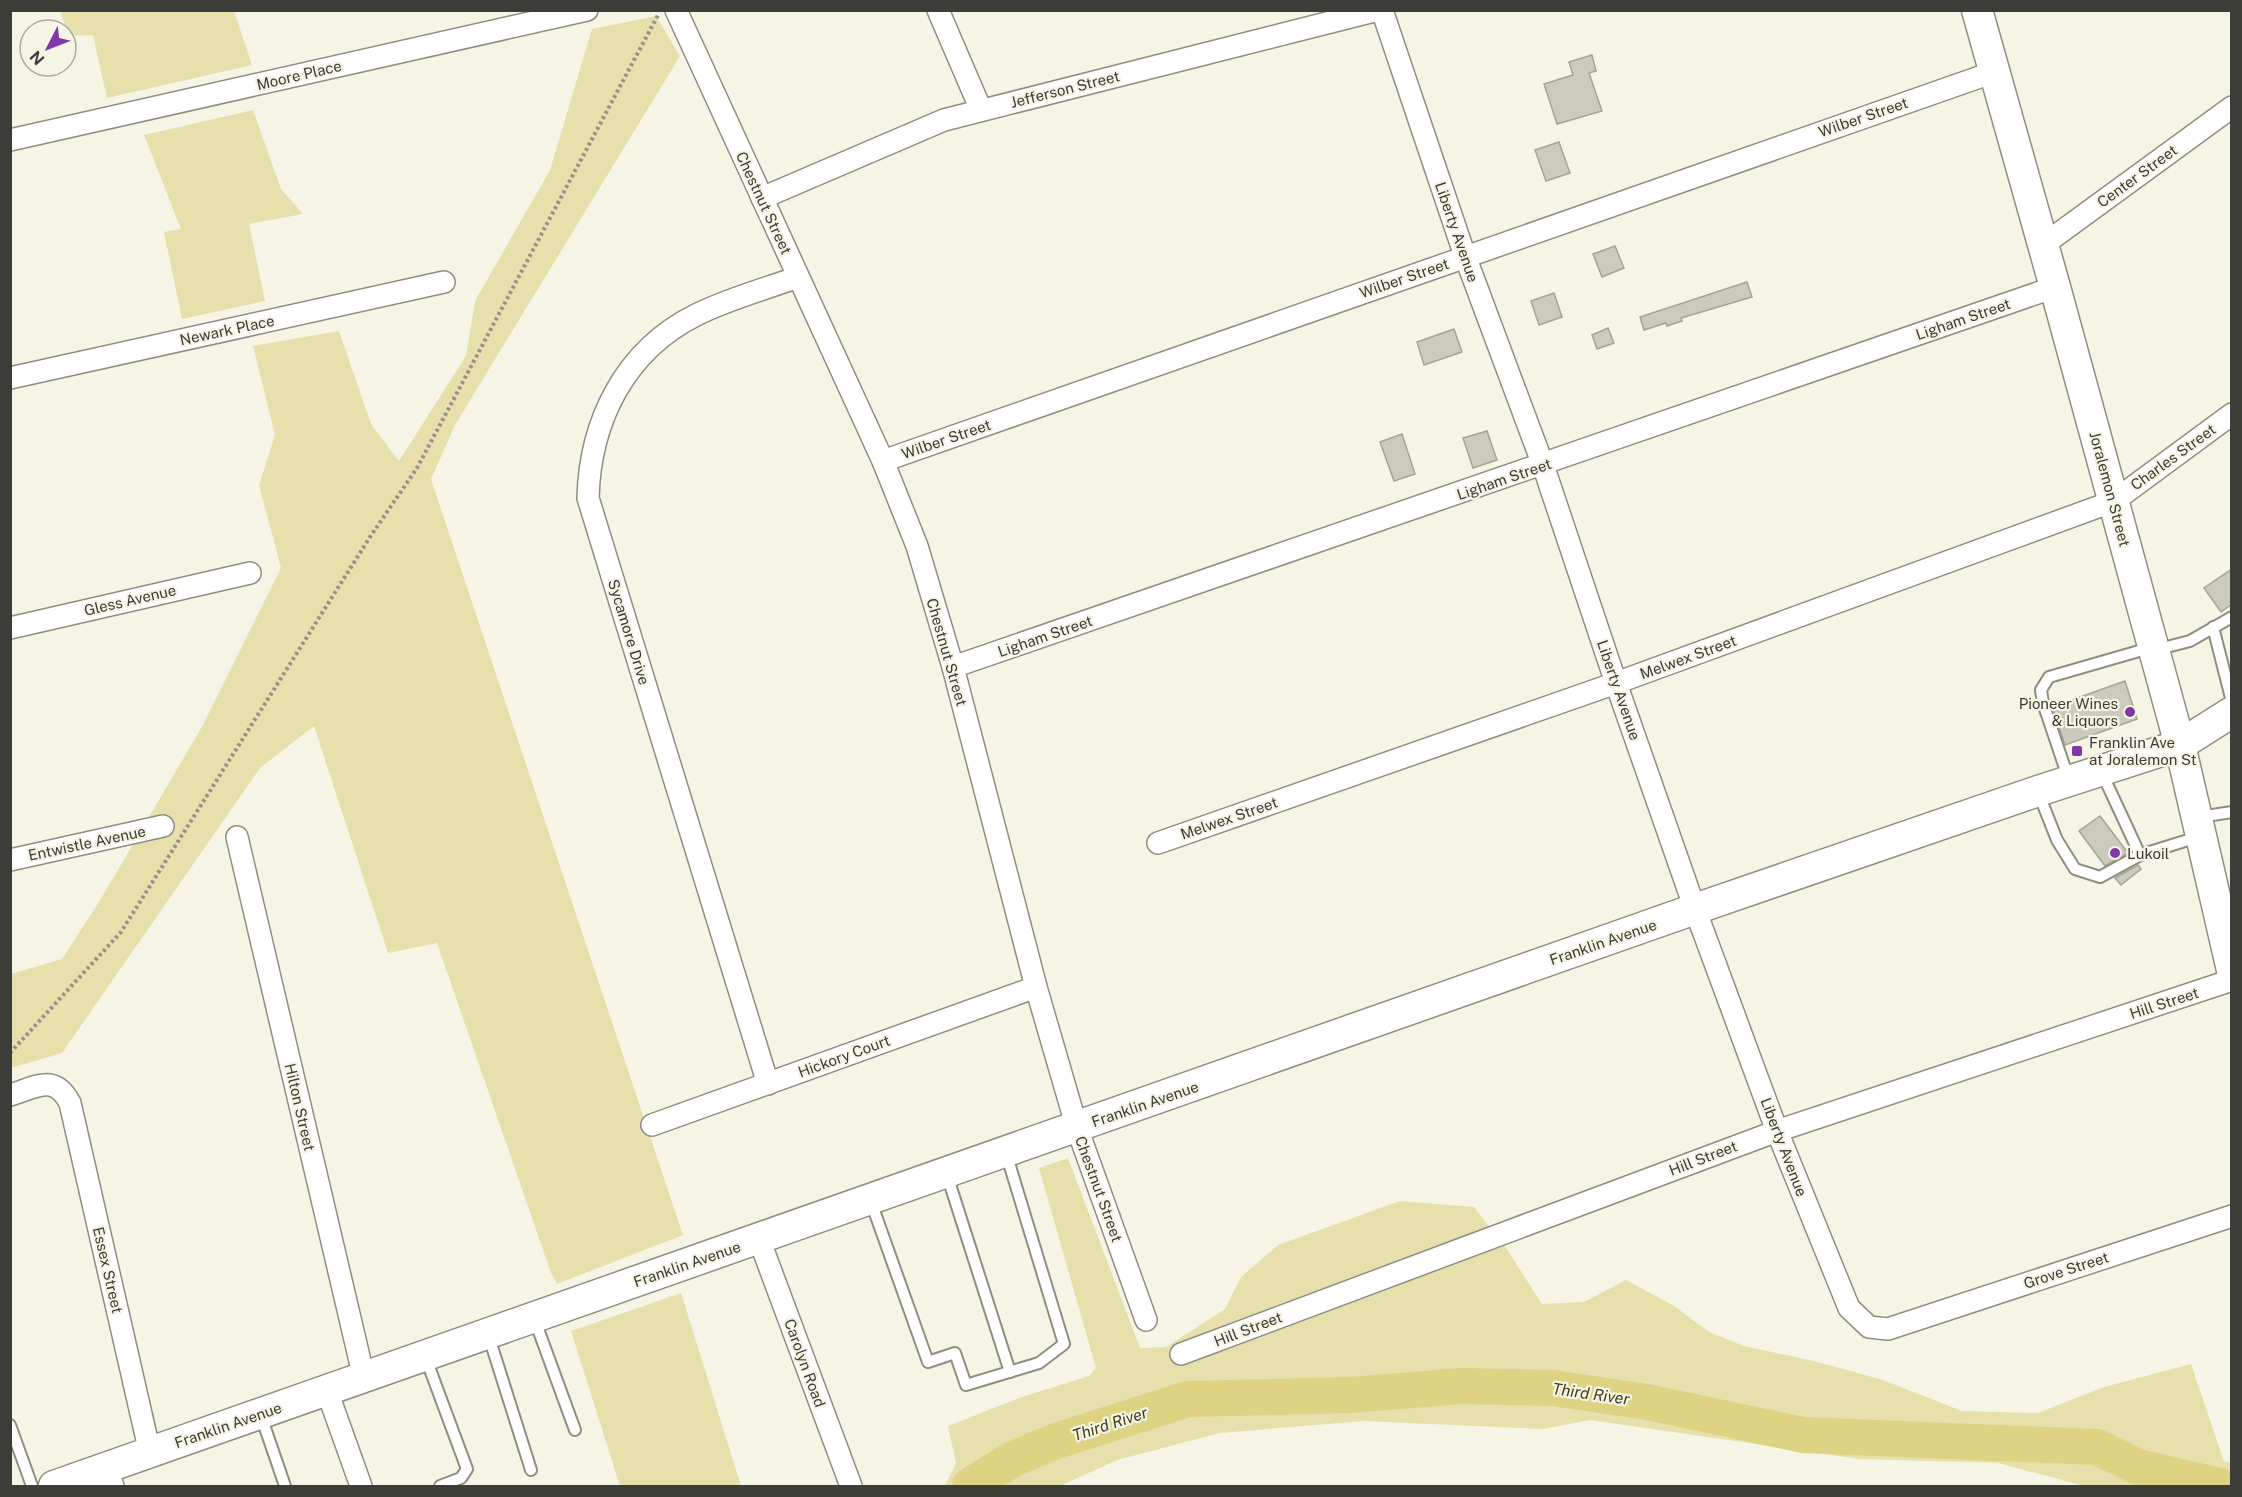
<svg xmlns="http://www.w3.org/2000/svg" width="2242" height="1497" font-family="'Public Sans',sans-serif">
  <rect width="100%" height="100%" fill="#f6f4e5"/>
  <g fill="#e7e0ac">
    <polygon points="60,11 234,11 252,65 107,98 93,35 69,36"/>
    <polygon points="656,16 680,56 455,425 431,479 683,1235 557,1284 551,1273 437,943 388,953 314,726 260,768 62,1053 11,1068 11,974 62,959 99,902 203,725 281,568 259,485 275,435 253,346 339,331 371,424 399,461 466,356 475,301 550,170 592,29"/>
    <polygon points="253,110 281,189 303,214 249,224 265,301 182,319 164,232 181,229 144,135"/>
    <polygon points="1068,1158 1140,1348 1166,1347 1225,1309 1241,1277 1278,1245 1400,1201 1474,1207 1506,1248 1542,1304 1584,1302 1626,1280 1674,1306 1709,1332 1744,1346 1814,1361 1883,1380 1962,1411 2038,1413 2104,1387 2191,1364 2224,1462 2232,1461 2231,1486 2084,1486 1998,1463 1859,1459 1590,1420 1543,1429 1364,1421 1220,1433 1117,1460 1060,1486 945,1486 956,1463 948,1426 1019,1398 1089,1376 1096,1368 1039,1168"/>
    <polygon points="681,1293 741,1486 620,1486 571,1331"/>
  </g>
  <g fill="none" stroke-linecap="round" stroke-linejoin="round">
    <polyline stroke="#ddd383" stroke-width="36" points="970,1486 1011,1460 1056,1441 1188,1399 1351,1395 1461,1386 1553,1388 1647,1402 1803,1435 2097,1447 2138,1467 2220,1486"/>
  </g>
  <g fill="#cccabb" stroke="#a5a496" stroke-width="1.5">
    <polygon points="1592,55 1596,71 1589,73 1602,111 1557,124 1544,84 1573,75 1569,62"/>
    <polygon points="1559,142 1570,173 1546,181 1535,150"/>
    <polygon points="1615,246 1624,268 1602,277 1593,254"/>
    <polygon points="1747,282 1752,297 1681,318 1682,321 1667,326 1666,323 1644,330 1640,317"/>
    <polygon points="1554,293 1562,317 1539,325 1531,301"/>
    <polygon points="1608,328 1614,343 1597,349 1592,335"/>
    <polygon points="1454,329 1462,352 1424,365 1417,342"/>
    <polygon points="1487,431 1497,460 1473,468 1463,438"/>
    <polygon points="1402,434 1415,474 1394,481 1380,442"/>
    <polygon points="2232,569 2232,604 2221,612 2204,588"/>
    <polygon points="2125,681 2137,719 2065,745 2052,707"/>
    <polygon points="2100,816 2128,853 2105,866 2079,831"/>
    <polygon points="2138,865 2141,869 2121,885 2115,878"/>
  </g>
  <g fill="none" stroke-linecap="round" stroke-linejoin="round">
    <defs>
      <g id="lane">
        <polyline points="2213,627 2232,702"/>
        <polyline points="2155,650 2190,641 2232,617"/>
        <polyline points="2101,771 2140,855"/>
        <polyline points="2069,780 2043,703 2041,690 2049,677 2153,647"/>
        <polyline points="2038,792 2057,840 2075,869 2100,877 2140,855 2201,836"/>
        <polyline points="2199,817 2232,812"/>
        <polyline points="947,1175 1010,1372"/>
        <polyline points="871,1202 928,1362 955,1353 966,1385 1039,1363 1064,1344 1006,1153"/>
        <polyline points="534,1318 575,1430"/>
        <polyline points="488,1334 531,1470"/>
        <polyline points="425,1356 467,1469 461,1478 440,1486"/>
        <polyline points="261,1416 285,1486"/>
        <polyline points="10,1425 32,1486"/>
      </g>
      <g id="street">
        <polyline points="676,10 883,461 917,546 953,667 1036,987 1077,1128 1146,1320"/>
        <polyline points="938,10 981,110"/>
        <polyline points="1382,10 1465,256 1543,465 1616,683 1695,909 1777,1131 1849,1308 1869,1327 1888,1329 2232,1216"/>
        <polyline points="10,140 587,10"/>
        <polyline points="762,198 944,120 1378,10"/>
        <polyline points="2043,245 2232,107"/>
        <polyline points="10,378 444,282"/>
        <polyline points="883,461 1994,72"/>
        <polyline points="10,628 250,573"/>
        <polyline points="953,667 2055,287"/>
        <polyline points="237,837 364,1378"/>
        <polyline points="1158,843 1616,683 2114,501 2232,414"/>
        <polyline points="10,860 163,826"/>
        <path d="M768 1084 588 498C590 422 624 351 696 315 728 299 765 289 798 277"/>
        <path d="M10 1095C37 1087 54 1073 70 1103L150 1453"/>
        <polyline points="652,1125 1036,987"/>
        <polyline points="759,1239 851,1486"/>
        <polyline points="1181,1354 1777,1131 2232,980"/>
        <polyline points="327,1391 361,1486"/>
        <polyline points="107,1468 113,1486"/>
      </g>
      <g id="secondary">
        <polyline points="1977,10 2055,287 2180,745 2232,970"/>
        <polyline points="54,1486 1695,909 2038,791 2180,745 2232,712"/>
      </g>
    </defs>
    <use href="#lane" stroke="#8f8e80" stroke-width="14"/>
    <use href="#street" stroke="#8f8e80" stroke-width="24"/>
    <use href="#secondary" stroke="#8f8e80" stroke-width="33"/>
    <polyline stroke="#949389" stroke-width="4" stroke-dasharray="3 3" stroke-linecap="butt" points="10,1053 121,932 370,537 417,468 658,15"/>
    <use href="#lane" stroke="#fff" stroke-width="10"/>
    <use href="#street" stroke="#fff" stroke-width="21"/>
    <use href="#secondary" stroke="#fff" stroke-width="30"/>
  </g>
  <g fill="#8237a9" stroke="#f6f4e5" stroke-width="2">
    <circle cx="2130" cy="712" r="6"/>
    <rect x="2071" y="745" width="12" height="12" rx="3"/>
    <circle cx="2115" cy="853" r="6"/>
  </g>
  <g text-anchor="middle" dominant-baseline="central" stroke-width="4.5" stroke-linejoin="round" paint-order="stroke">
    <g font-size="15" fill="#3d3d37" stroke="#f6f4e5">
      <text transform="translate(299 75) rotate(-13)">Moore Place</text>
      <text transform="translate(1065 89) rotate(-14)">Jefferson Street</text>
      <text transform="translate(1863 117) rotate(-19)">Wilber Street</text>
      <text transform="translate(2137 176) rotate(-36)">Center Street</text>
      <text transform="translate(764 203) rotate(65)">Chestnut Street</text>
      <text transform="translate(1457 232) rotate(71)">Liberty Avenue</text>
      <text transform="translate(1404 278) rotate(-19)">Wilber Street</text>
      <text transform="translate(1963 319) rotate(-19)">Ligham Street</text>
      <text transform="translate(227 330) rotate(-12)">Newark Place</text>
      <text transform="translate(946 439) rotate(-19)">Wilber Street</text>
      <text transform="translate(2173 457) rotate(-36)">Charles Street</text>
      <text transform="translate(1504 479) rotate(-19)">Ligham Street</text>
      <text transform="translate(2110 489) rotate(75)">Joralemon Street</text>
      <text transform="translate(130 600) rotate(-13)">Gless Avenue</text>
      <text transform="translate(629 632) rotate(73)">Sycamore Drive</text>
      <text transform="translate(1045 636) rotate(-19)">Ligham Street</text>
      <text transform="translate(947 652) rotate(74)">Chestnut Street</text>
      <text transform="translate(1688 657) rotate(-20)">Melwex Street</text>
      <text transform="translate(1619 690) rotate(71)">Liberty Avenue</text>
      <text transform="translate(1229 818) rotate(-19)">Melwex Street</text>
      <text transform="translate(87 843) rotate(-12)">Entwistle Avenue</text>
      <text transform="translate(1603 942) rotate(-19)">Franklin Avenue</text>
      <text transform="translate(2164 1003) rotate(-18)">Hill Street</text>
      <text transform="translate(844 1056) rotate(-20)">Hickory Court</text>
      <text transform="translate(1145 1104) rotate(-19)">Franklin Avenue</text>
      <text transform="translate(300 1107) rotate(77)">Hilton Street</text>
      <text transform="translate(1784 1147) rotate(69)">Liberty Avenue</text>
      <text transform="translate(1703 1158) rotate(-21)">Hill Street</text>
      <text transform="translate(1099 1189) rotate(70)">Chestnut Street</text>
      <text transform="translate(687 1264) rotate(-19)">Franklin Avenue</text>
      <text transform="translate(108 1270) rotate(77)">Essex Street</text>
      <text transform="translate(2066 1270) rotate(-18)">Grove Street</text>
      <text transform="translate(1248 1329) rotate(-21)">Hill Street</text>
      <text transform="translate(805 1363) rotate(70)">Carolyn Road</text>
      <text transform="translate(228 1425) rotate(-19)">Franklin Avenue</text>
    </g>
    <g font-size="15" fill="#3d3d37" stroke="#f6f4e5" text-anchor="start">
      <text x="2118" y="703" text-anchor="end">Pioneer Wines<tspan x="2118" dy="17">&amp; Liquors</tspan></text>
      <text x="2089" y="742">Franklin Ave<tspan x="2089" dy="17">at Joralemon St</tspan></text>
      <text x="2127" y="853">Lukoil</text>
    </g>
    <g font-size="16" font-style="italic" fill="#423d1a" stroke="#f6f4e5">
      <text transform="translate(1591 1394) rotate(8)">Third River</text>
      <text transform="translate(1110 1424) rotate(-18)">Third River</text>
    </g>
  </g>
  <rect width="2242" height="1497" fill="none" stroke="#3d3d37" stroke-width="24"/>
  <g transform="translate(48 48) rotate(228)"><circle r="28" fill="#f6f4e5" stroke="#acab9f" stroke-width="1.5"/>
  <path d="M0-4.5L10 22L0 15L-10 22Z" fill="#8237a9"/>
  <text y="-9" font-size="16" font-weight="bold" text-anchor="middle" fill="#3d3d37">N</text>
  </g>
</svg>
